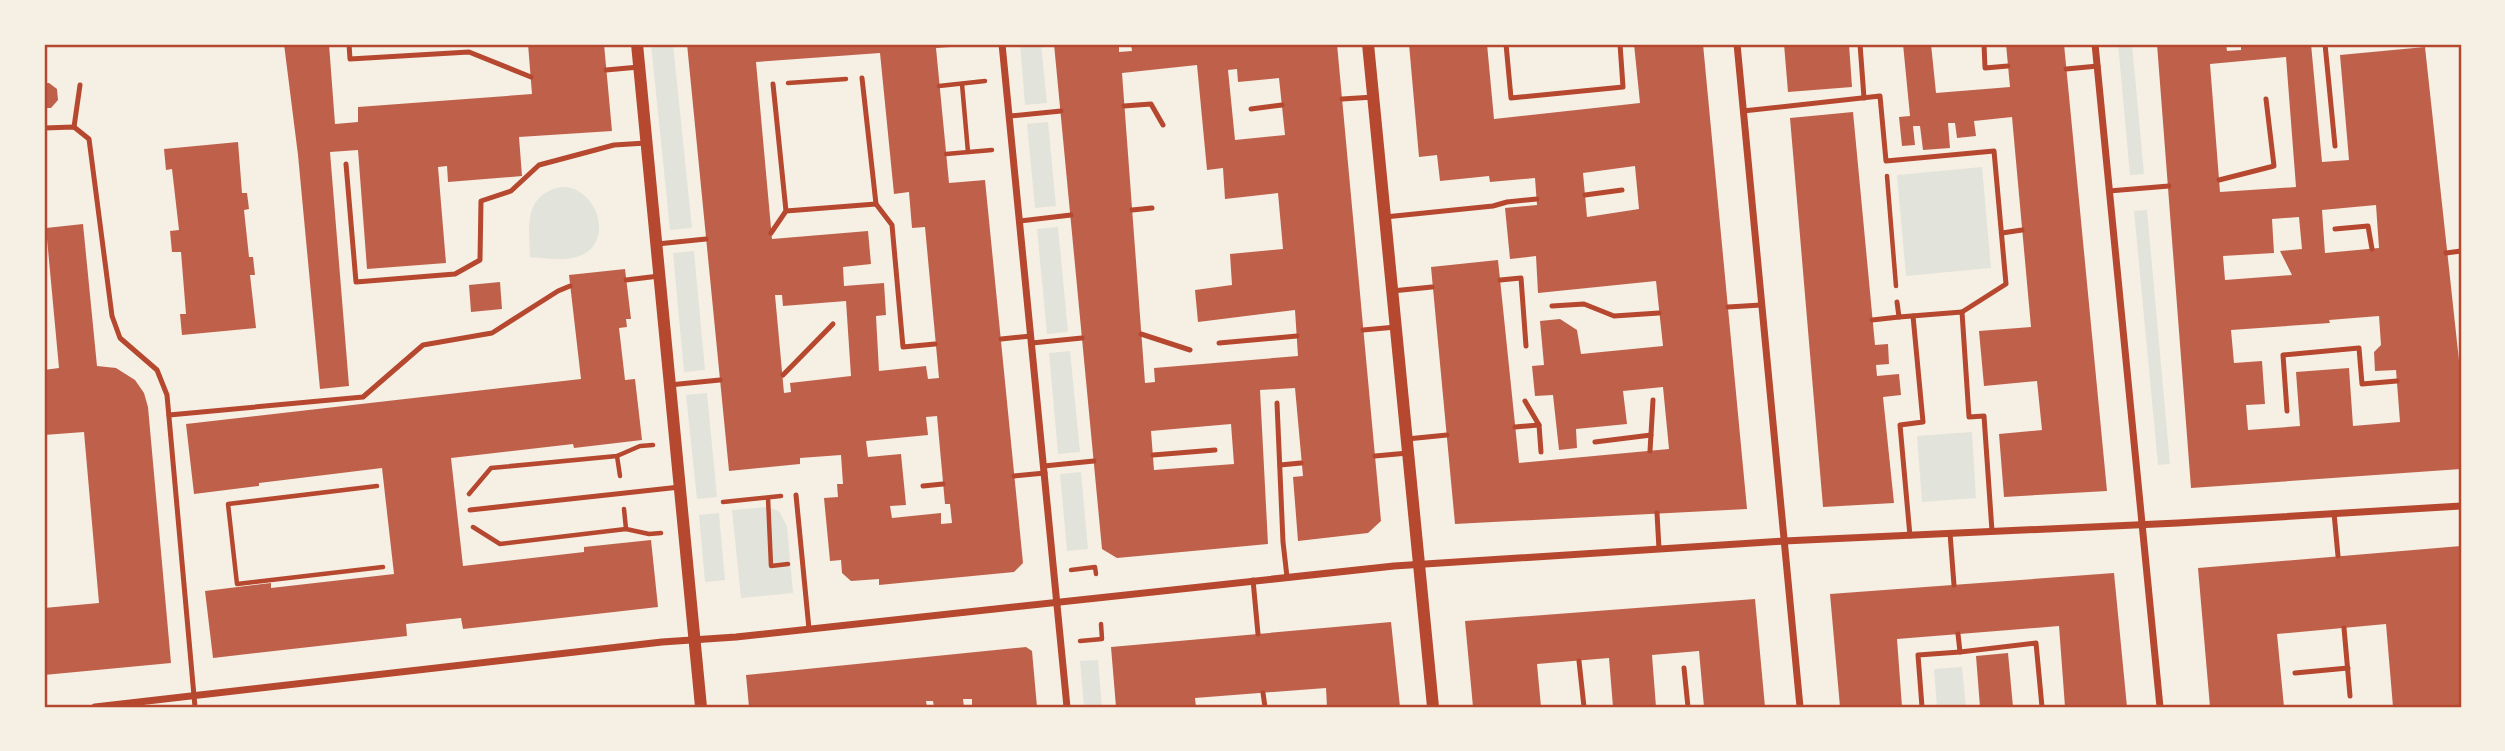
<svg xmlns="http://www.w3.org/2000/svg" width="2505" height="751" font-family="Inter,sans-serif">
  <rect width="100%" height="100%" fill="#f6efe4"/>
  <g fill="#e2e4dc">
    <polygon points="651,44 673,44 692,228 670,230"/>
    <polygon points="1020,44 1041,44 1047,103 1025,105"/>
    <polygon points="2118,44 2132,44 2144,174 2130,175"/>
    <polygon points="1048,122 1056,206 1035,208 1027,124"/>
    <polygon points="1982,167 1991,268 1906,276 1897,175"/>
    <path d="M562 187C597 186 616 243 579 256 565 262 545 258 530 257 529 227 523 194 562 187Z"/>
    <polygon points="2147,210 2170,464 2158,465 2134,211"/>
    <polygon points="1058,227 1068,332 1047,334 1037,229"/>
    <polygon points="694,251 705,370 684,372 673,253"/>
    <polygon points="1070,351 1080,452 1058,454 1049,353"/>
    <polygon points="707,393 717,497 697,499 686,395"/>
    <polygon points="1972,432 1976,498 1922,502 1917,436"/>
    <polygon points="1081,472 1088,549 1067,551 1060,474"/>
    <polygon points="766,507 779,511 787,526 793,593 741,598 732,510"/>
    <polygon points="719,513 725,580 705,582 699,515"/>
    <polygon points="1098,660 1102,707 1084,707 1080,661"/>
    <polygon points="1962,667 1966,707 1937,707 1934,669"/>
  </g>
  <g fill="#bf614a" fill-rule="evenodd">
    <polygon points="284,44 329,44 335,124 358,122 358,107 532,94 528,44 604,44 612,131 519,137 522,176 448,182 447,166 438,167 446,263 367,269 358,150 330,152 349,386 320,389 298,155"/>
    <path d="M687 44H964V46L936 48 949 183 985 180 1023 563 1014 572 879 585V579L851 581 842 573 841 560 830 561 824 498 838 497 837 484H843L841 455 800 458V464L729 471ZM880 53 894 194 909 192 912 228 925 227 939 378 928 379 926 366 879 371 876 316 886 315 884 283 844 286 843 267 871 264 868 231 772 239 756 62ZM775 295H782L783 306 846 301 851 376 790 383 791 392 784 393ZM937 416 945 504H950L952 523 941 524V513L892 518 890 506 906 505 901 454 868 457 866 441 928 435 926 417Z"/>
    <path d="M1054 44H1119V52L1132 51 1131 44H1337L1381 521 1368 533 1298 541 1293 477 1303 476 1295 388 1260 390 1268 544 1117 558 1102 549ZM1197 65 1207 170 1223 168 1225 199 1278 193 1283 249 1230 254 1232 285 1195 290 1198 322 1295 310 1298 356 1154 368 1155 382 1145 383 1122 73ZM1237 69 1238 82 1279 78 1285 135 1235 140 1228 70ZM1231 424 1234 464 1154 470 1151 431Z"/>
    <path d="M1409 44H1487L1494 119 1640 103 1634 44H1703L1747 509 1455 524 1431 267 1498 260 1519 463 1669 449 1663 387 1623 391 1627 424 1576 429 1577 448 1559 450 1553 395 1535 396 1532 366 1544 365 1540 321 1560 319 1577 330 1581 354 1663 346 1656 281 1538 293 1536 256 1510 259 1505 208 1537 205 1535 178 1490 182 1489 176 1440 181 1437 155 1419 157ZM1635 166 1639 209 1587 217 1583 173Z"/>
    <polygon points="1784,44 1849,44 1852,87 1788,92"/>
    <polygon points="1903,44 1931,44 1936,93 2010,87 2006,44 2064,44 2107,491 2004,497 1999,434 2042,430 2037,381 1984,386 1979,331 2031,327 2012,117 1974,121 1976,136 1957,138 1955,123 1948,123 1950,148 1923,150 1920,126 1913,126 1915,145 1902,146 1899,117 1910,116"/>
    <path d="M2157 44H2226L2227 51 2241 50V44H2311L2322 162 2349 160 2340 55 2425 47 2461 379V469L2191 488ZM2286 57 2296 187 2220 192 2210 64ZM2376 205 2379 248 2325 253 2322 210ZM2299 217 2302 249 2280 251 2292 275 2225 280 2223 256 2274 253 2272 219ZM2379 316 2381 345 2374 352 2375 371 2396 370 2400 422 2353 426 2349 368 2296 372 2300 426 2248 430 2246 405 2265 404 2262 361 2234 363 2231 330 2330 323 2329 320Z"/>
    <polygon points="44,83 49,83 57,89 58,100 51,108 44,108"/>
    <polygon points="1853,112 1875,345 1888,344 1889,364 1876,365 1877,376 1899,374 1901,395 1883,397 1894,503 1823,507 1790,118"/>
    <polygon points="238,142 242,193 247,193 249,209 244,210 249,257 253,257 255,275 250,275 256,328 182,335 180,314 186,314 181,252 172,252 170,231 179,230 172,169 166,170 164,149"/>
    <polygon points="83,224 97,366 116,368 135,380 144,393 148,407 171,663 44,675 44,608 99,603 84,432 44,435 44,370 59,368 46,228"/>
    <polygon points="625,269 631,319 626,319 627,327 619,328 625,380 635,379 642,440 574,448 573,444 451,458 463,566 584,552 584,547 651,540 658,607 463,629 461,618 406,624 407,636 213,658 205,591 271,583 271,588 394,574 382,468 259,483 259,486 194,494 186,424 581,379 569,275"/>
    <polygon points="500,282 502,309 471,312 469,285"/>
    <polygon points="2461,546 2461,707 2393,707 2386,624 2277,634 2284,707 2210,707 2198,568"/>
    <polygon points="2114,573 2127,707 2065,707 2059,626 1897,639 1902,707 1840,707 1830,594"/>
    <polygon points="1755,599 1765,707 1704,707 1699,651 1652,655 1656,707 1613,707 1609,658 1537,664 1541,707 1473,707 1465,621"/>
    <polygon points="1391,622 1400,707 1327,707 1326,688 1195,698 1196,707 1116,707 1111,647"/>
    <polygon points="1026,647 1032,651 1037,707 972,707 972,699 963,699 964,707 934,707 933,701 926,701 927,707 749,707 746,675"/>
    <polygon points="2008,653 2013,707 1980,707 1976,656"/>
  </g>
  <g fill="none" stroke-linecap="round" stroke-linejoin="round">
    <g stroke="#b5482f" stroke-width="4.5">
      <polyline points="788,83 846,79"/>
      <polyline points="962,84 968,152"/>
      <polyline points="939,86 985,81"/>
      <polyline points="946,154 992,150"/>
      <polyline points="1887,176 1896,286"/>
      <polyline points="44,263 44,281"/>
      <polyline points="617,456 620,476"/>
      <polyline points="377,486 228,504 237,584 383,567"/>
      <polyline points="469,494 491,468 617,456 640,446 653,445"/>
      <polyline points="768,498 771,566 788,564"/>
      <polyline points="723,502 781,496"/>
      <polyline points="624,509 626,529"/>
      <polyline points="473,527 500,544 626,529 649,534 661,533"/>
      <polyline points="1071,570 1095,567 1096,574"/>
      <polyline points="1080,641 1102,639 1101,624"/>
    </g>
    <g stroke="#b5482f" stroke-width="5">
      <polyline points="349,44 350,59 469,52 531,77"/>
      <polyline points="1506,44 1511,98 1623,87 1620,44"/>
      <polyline points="1860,44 1864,98"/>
      <polyline points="1984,44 1985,68 2008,66"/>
      <polyline points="2325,44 2335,146"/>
      <polyline points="2066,69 2098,66"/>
      <polyline points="606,70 639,67"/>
      <polyline points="862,78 876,204"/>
      <polyline points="773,84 786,211"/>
      <polyline points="1342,99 1374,97"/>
      <polyline points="1124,106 1151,104 1163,125"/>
      <polyline points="1251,109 1282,105"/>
      <polyline points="1743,111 1880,96 1886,161 1994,151 2006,284 1962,312"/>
      <polyline points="1010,116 1061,111"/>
      <polyline points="74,127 80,85"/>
      <polyline points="44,128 74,127 89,139 112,316 120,338 157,370 167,395 195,707"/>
      <polyline points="346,164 356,282 455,274 480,260 481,201 511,191 539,165 614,145 646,143"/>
      <polyline points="2219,180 2274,166 2266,99"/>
      <polyline points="2109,191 2169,186"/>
      <polyline points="1585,195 1622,190"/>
      <polyline points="1132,210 1152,208"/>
      <polyline points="1385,217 1493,206 1507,202 1537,199"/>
      <polyline points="1020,221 1071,215"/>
      <polyline points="2335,229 2368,226 2372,249"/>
      <polyline points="771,233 786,211 876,204 892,225 903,347 935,344"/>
      <polyline points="2002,233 2022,230"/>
      <polyline points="657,244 706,239"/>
      <polyline points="2446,253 2461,251"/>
      <polyline points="626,280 659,276"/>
      <polyline points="1500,280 1521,278 1526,346"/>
      <polyline points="1392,291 1432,287"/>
      <polyline points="1897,302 1899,317 1962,312 1969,417 1984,416 1992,531"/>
      <polyline points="1552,306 1584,304 1614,316 1659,313"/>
      <polyline points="1728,307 1761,305"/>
      <polyline points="1872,320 1899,317"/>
      <polyline points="1363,330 1396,327"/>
      <polyline points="1141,334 1190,350"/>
      <polyline points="1001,339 1031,336"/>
      <polyline points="1032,343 1082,338"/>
      <polyline points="1219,343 1297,336"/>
      <polyline points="783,375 833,324"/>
      <polyline points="669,385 720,380"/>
      <polyline points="1525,401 1539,425 1541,452"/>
      <polyline points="1277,403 1283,542 1287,577"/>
      <polyline points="2287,411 2283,355 2359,348 2362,384 2397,381"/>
      <polyline points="169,415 363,397 423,345 492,333 558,291 570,286"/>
      <polyline points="1515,427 1539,425"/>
      <polyline points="1407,439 1447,435"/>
      <polyline points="1595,442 1651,435"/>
      <polyline points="1650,451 1653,400"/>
      <polyline points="1153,455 1215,450"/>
      <polyline points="1375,456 1408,453"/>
      <polyline points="1280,465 1301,463"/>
      <polyline points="1044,466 1094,461"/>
      <polyline points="1014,476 1045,473"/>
      <polyline points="923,486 943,484"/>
      <polyline points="796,495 809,629"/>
      <polyline points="470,510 680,487"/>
      <polyline points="1657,513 1659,549"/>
      <polyline points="2334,513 2338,556"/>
      <polyline points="1950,533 1954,585"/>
      <polyline points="1910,536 1900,425 1923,422 1913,316"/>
      <polyline points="1253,580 1258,634"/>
      <polyline points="2344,628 2350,696"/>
      <polyline points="1960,652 2036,643 2042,707"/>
      <polyline points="1579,661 1584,707"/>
      <polyline points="1684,668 1688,707"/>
      <polyline points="2295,673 2348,668"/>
      <polyline points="1263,693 1265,707"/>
      <polyline points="1922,707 1918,655 1960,652 1958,634"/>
    </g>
    <g stroke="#b5482f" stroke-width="7">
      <polyline points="1002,44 1067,707"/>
      <polyline points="1737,44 1800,707"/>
      <polyline points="2095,44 2160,707"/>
      <polyline points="95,707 662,642 736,637 1394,566 1784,541 2178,523 2461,506"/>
    </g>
    <g stroke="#b5482f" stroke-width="12">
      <polyline points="637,44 701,707"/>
      <polyline points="1368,44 1433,707"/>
    </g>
  </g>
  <rect width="2505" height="751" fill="none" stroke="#f6efe4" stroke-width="91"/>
  <rect x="46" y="46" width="2414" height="660" fill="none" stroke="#b5482f" stroke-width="2.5"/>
</svg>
